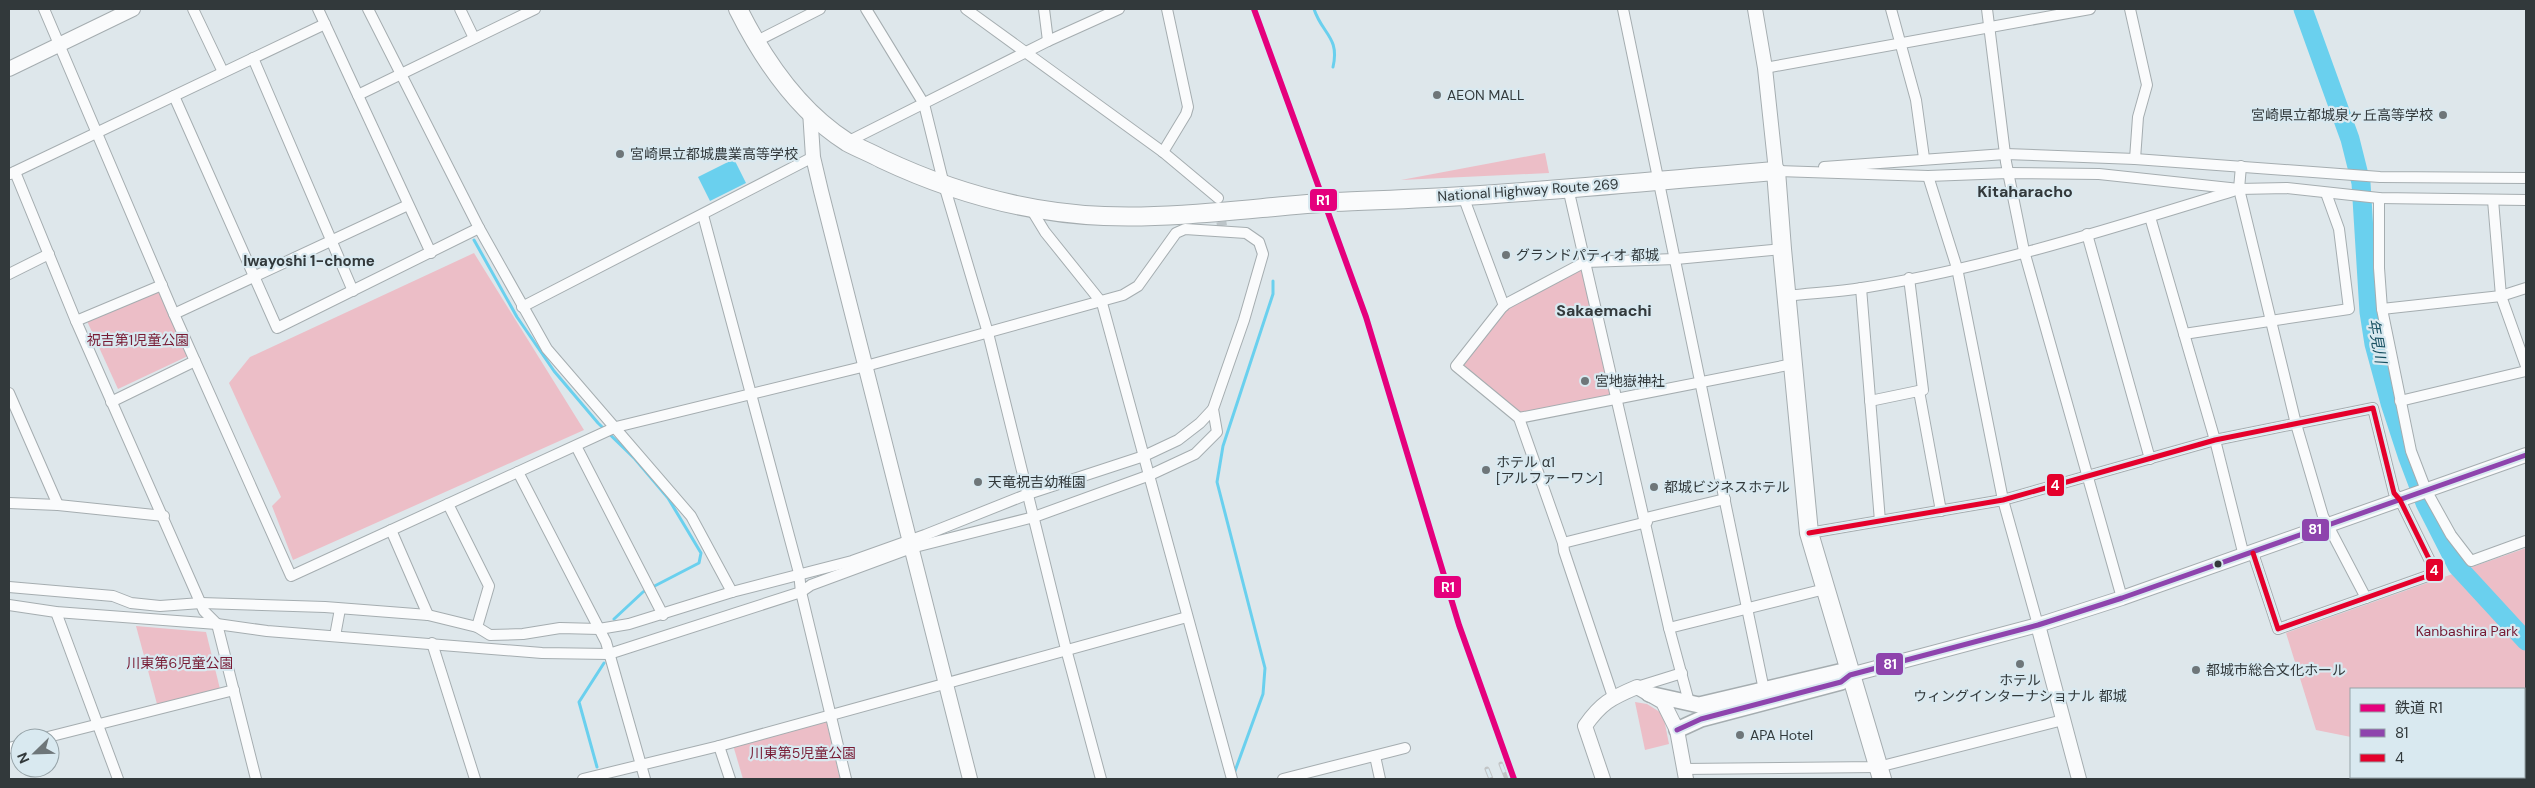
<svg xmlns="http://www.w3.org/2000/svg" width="2535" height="788" font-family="'DM Sans','Noto Sans JP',sans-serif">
  <rect width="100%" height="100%" fill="#dee7eb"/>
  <g fill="#ecbec7">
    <polygon points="1545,153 1549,173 1401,180"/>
    <polygon points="474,253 584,430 293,560 272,506 281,497 229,383 250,357"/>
    <polygon points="1585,262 1617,399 1519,418 1456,366 1504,305"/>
    <polygon points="161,290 188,356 118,389 87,321"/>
    <polygon points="2526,548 2526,779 2445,779 2441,777 2524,777 2524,689 2351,689 2351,737 2316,730 2286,633"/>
    <polygon points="136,626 206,632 220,689 157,704"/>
    <polygon points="1635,702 1647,704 1663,714 1669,744 1645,750"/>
    <polygon points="826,720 840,779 743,779 733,745"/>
  </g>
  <polygon fill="#6ad0ee" points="734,159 746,183 710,201 698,177"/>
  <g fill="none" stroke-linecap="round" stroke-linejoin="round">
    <g stroke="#6ad0ee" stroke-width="3">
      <path d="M1314 9C1322 34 1340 37 1333 67"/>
      <polyline points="474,240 517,317 554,371 598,423 635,459 668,498 701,553 699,563 643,592 614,619"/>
      <polyline points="597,767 579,702 604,663"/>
      <polyline points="1235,771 1263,694 1265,668 1217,482 1223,446 1273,294 1273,281"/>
    </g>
    <polyline stroke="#6ad0ee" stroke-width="19" points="2303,9 2350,139 2361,183 2369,312 2374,344 2390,403 2408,458 2425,503 2457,566 2526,641"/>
    <polyline stroke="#bcc4c8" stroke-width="10" stroke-dasharray="10 5" stroke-linecap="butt" points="1219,207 1222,226"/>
    <defs>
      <g id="street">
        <polyline points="193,9 223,72"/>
        <polyline points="318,9 431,253"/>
        <polyline points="368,9 479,228 547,349 691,516 732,592"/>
        <polyline points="460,9 474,38"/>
        <polyline points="866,9 924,104 944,185 988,333 1066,649 1101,779"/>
        <polyline points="966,9 1163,152 1218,198"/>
        <polyline points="1044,9 1048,41"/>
        <polyline points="1623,9 1764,690"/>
        <polyline points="1891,9 1916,100 1924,158"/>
        <polyline points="1987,9 2006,162 2024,251 2122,598"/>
        <polyline points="2130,9 2147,85 2138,117 2135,159"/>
        <polyline points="755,42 820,9"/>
        <polyline points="253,58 353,291"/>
        <polyline points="1765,68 2090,9"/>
        <polyline points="358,95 535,9"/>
        <polyline points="174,96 277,328 479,228"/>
        <polyline points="847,142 1048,41 1119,9"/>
        <polyline points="1163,152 1186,114 1188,107 1167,9"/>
        <polyline points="2241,166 2239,189 2296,424 2323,516 2366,598"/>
        <polyline points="1824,167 2005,154 2135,159 2380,177 2526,178"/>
        <polyline points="1776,171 1928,176 2008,173 2099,174 2239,189 2287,188 2379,198 2526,200"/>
        <polyline points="15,172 76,321 204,611 217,624 256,779"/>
        <polyline points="10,174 325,24"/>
        <polyline points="1928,176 1957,268 2003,500 2038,625"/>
        <polyline points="1568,188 1669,628 1689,702"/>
        <polyline points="1463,196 1504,306"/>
        <polyline points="2379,198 2379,268 2382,309 2411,451 2426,490 2451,535 2471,561 2526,541"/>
        <polyline points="2493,200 2501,296 2526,366"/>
        <polyline points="1031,209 1045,232 1102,303 1232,779"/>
        <polyline points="703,215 799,573 801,592 846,779"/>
        <polyline points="2150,217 2215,440 2244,556"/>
        <polyline points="2087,234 2150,459"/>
        <polyline points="9,274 49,254"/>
        <polyline points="1861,288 1880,521"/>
        <path d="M1787 296C1812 293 1837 292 1862 288 1988 268 2112 228 2233 191"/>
        <polyline points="522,307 813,157"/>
        <polyline points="2382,309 2501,296 2526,288"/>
        <polyline points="174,314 408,205"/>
        <polyline points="76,321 162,285"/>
        <polyline points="2184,334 2349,309 2339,229 2326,193"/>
        <polyline points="1919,391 1941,511"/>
        <polyline points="9,393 58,505"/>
        <polyline points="1870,401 1923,390 1909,278"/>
        <polyline points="2400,401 2526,371"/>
        <polyline points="111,402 195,361"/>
        <polyline points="1519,418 1793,364"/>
        <polyline points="576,446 663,615"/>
        <polyline points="518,472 606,642 645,779"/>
        <polyline points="9,503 58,505 164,516"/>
        <polyline points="448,504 489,586 477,627"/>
        <polyline points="1646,518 1725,499"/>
        <polyline points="391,530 428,615"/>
        <polyline points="1809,533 2003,500 2215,440 2373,408 2394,493 2400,500 2436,573 2278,629 2253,553"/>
        <polyline points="1563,543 1647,522"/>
        <polyline points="9,587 113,596 131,603 160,606 201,603 325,607 428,615 477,627 490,635 523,634 560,628 599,629 629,624 732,592 852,561 925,535 1028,494 1144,456 1178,440 1200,423 1213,409"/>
        <polyline points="9,605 56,612 217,624 267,631 542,653 609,654 801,592 811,585 911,548 1034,517 1150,475 1195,454 1217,432 1213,409 1244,320 1263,254 1259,242 1246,233 1185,229 1176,233 1138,286 1123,295 866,366 616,427 291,576 174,314 44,9"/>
        <polyline points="56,612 118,779"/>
        <polyline points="1669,628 1825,589"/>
        <polyline points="335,636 340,609"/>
        <polyline points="432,643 475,779"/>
        <polyline points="1637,687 1682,673"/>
        <polyline points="1613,697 1564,551 1563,543 1519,418 1456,366 1504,305 1585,262 1676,259 1782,249"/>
        <polyline points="44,738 234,690"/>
        <polyline points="719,746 730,779"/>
        <polyline points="9,748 20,745"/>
        <polyline points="1375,756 1380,779"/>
        <polyline points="1684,769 1878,767 2063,720"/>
        <polyline points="2524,773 2526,772"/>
        <polyline points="583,779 719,746 1187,617"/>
        <polyline points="1283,779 1405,748"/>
        <polyline points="2504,779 2512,777"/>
      </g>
      <g id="secondary">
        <polyline points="1755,9 1765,68 1776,171"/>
        <polyline points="9,69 133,9"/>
        <polyline points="810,111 813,157 821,191 970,779"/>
        <polyline points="2038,625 2079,779"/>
        <polyline points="1850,675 2038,625 2122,598 2526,455"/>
        <path d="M1603 779 1585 726C1601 703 1611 698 1637 687L1663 702 1677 730 1686 779"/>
      </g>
      <g id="primary">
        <polyline points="1649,694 1699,705 1839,672 1850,675"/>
        <polyline points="1677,730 1701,719 1841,682 1850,675"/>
      </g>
      <path id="highway" d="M738 9C763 59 798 111 847 142 858 148 871 153 882 159 952 192 1026 213 1104 216 1180 219 1258 207 1334 202 1377 200 1420 199 1463 196 1567 190 1672 179 1776 171L1782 249 1809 533 1882 779"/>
    </defs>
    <use href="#street" stroke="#a5adb0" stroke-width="12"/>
    <use href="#secondary" stroke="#a5adb0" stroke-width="16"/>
    <use href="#primary" stroke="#a5adb0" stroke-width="18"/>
    <use href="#highway" stroke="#a5adb0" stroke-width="20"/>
    <use href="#street" stroke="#fafbfc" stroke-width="10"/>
    <use href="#secondary" stroke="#fafbfc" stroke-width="14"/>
    <use href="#primary" stroke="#fafbfc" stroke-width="15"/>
    <use href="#highway" stroke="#fafbfc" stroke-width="18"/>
    <defs>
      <g id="rail">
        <polyline points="1501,764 1507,779"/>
        <polyline points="1487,769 1491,779"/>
      </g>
    </defs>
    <use href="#rail" stroke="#c2c4c5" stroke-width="5"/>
    <use href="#rail" stroke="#d9e9f0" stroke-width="3" stroke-dasharray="9" stroke-linecap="butt"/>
    <defs>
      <polyline id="bus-1" points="1677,730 1701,719 1841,682 1850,675 2038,625 2122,598 2526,455"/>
      <polyline id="bus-2" points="1809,533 2003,500 2215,440 2373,408 2394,493 2400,500 2436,573 2278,629 2253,553"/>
    </defs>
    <use href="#bus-1" stroke="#d9e9f0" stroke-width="9"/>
    <use href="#bus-2" stroke="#d9e9f0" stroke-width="9"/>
    <use href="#bus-1" stroke="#8e44ad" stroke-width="5"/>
    <use href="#bus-2" stroke="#e4002b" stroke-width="5"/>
    <defs>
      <polyline id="rail-1" points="1254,9 1366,317 1459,625 1514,779"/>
    </defs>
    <use href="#rail-1" stroke="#d9e9f0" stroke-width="10"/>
    <use href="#rail-1" stroke="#e5007d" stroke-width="6"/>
  </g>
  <g fill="#6e7679" stroke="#d9e9f0" stroke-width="2">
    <circle cx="1437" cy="95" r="5"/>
    <circle cx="2443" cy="115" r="5"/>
    <circle cx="620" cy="154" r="5"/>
    <circle cx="1506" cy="255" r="5"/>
    <circle cx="1585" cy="381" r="5"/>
    <circle cx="1486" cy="470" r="5"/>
    <circle cx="978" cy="482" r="5"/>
    <circle cx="1654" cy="487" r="5"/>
    <circle cx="2020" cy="664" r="5"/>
    <circle cx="2196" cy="670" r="5"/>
    <circle cx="1740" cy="735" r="5"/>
  </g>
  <circle fill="#32393b" stroke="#d9e9f0" stroke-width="2" cx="2218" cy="564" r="4.5"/>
  <g text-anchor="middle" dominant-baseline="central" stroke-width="4.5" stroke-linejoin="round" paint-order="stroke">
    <g font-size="14" fill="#32393b" stroke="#d9e9f0" text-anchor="start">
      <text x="1447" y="95">AEON MALL</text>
      <text x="2433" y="115" text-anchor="end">宮崎県立都城泉ヶ丘高等学校</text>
      <text x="630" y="154">宮崎県立都城農業高等学校</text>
      <text x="1516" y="255">グランドパティオ 都城</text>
      <text x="1595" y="381">宮地嶽神社</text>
      <text x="1496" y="462">ホテル α1<tspan x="1496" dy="16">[アルファーワン]</tspan></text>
      <text x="988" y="482">天竜祝吉幼稚園</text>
      <text x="1664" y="487">都城ビジネスホテル</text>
      <text x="2206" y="670">都城市総合文化ホール</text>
      <text x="2020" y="680" text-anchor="middle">ホテル<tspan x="2020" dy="16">ウィングインターナショナル 都城</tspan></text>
      <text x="1750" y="735">APA Hotel</text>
    </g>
    <g font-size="14" fill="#32393b" stroke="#d9e9f0">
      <text transform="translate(1528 190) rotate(-4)">National Highway Route 269</text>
    </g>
    <g font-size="14" fill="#771a33" stroke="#d9e9f0">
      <text x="138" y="340">祝吉第1児童公園</text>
      <text x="2467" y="631">Kanbashira Park</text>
      <text x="180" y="663">川東第6児童公園</text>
      <text x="803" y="753">川東第5児童公園</text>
    </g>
    <g font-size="15" font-weight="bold" fill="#32393b" stroke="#d9e9f0">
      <text x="309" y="261">Iwayoshi 1-chome</text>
    </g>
    <g font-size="15" font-style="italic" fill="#175061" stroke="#d9e9f0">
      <text transform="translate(2377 341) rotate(80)">年見川</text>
    </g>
    <g font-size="16" font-weight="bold" fill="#32393b" stroke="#d9e9f0">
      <text x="2025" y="191">Kitaharacho</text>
      <text x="1604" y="310">Sakaemachi</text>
    </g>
  </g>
  <g stroke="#d9e9f0" stroke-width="2">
    <rect x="1309" y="188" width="29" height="24" rx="5" fill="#e5007d"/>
    <rect x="2046" y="473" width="19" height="24" rx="5" fill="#e4002b"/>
    <rect x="2301" y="518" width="29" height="24" rx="5" fill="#8e44ad"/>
    <rect x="2425" y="558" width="19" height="24" rx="5" fill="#e4002b"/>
    <rect x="1433" y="575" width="29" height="24" rx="5" fill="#e5007d"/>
    <rect x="1875" y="652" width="29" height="24" rx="5" fill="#8e44ad"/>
  </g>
  <g font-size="14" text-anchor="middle" font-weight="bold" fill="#fff">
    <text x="1323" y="205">R1</text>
    <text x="2055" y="490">4</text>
    <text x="2315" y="534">81</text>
    <text x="2434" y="575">4</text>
    <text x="1448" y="592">R1</text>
    <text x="1890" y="669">81</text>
  </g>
  <rect width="2535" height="788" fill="none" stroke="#32393b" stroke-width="20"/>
  <rect x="2350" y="688" width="175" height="90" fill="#d9e9f0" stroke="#96a3a8"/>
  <rect x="2360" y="704" width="25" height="8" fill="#e5007d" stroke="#96a3a8"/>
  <text x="2395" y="713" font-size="15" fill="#32393b">鉄道 R1</text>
  <rect x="2360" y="729" width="25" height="8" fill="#8e44ad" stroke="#96a3a8"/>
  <text x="2395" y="738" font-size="15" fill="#32393b">81</text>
  <rect x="2360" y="754" width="25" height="8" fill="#e4002b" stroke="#96a3a8"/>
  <text x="2395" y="763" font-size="15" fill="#32393b">4</text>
  <g transform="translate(35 753) rotate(247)"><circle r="24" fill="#d9e9f0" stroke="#96a3a8"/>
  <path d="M0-4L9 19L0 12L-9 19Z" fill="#6e7679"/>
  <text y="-8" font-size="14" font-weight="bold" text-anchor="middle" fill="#32393b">N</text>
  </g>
</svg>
